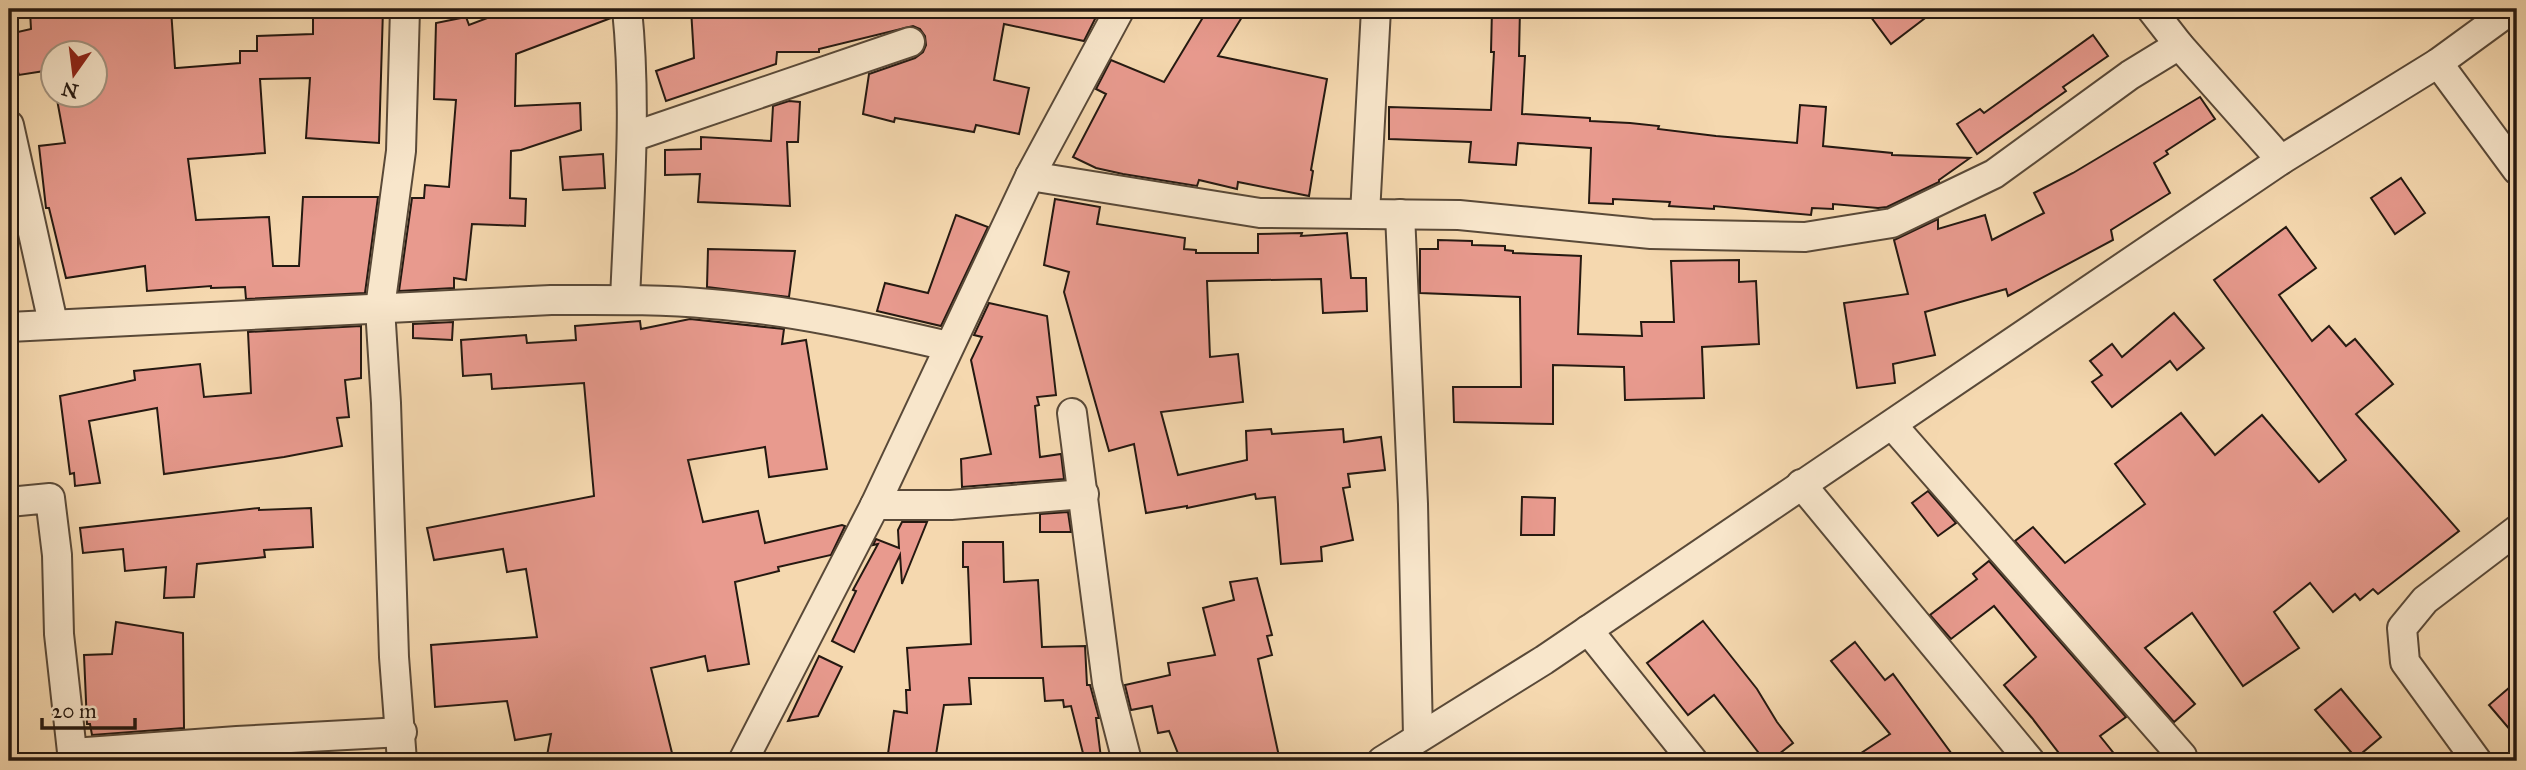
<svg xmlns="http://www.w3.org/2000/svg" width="2526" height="770" font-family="'IM FELL Great Primer',serif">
  <rect width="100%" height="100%" fill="#f5d8af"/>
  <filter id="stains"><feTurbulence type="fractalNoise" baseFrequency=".00286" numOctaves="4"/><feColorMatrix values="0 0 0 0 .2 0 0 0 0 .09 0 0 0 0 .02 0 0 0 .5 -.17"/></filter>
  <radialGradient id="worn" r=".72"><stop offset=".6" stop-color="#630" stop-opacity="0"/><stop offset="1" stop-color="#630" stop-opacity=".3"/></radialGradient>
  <g fill="#e89a8e" stroke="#251911" stroke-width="2">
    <polygon points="83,9 83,13 171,9 175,68 177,68 240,63 240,51 257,51 257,36 313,34 313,12 383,9 379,143 306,138 310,78 260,79 265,153 188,159 196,220 269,217 273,266 299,266 303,197 378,197 365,293 246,299 245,287 211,288 211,286 147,291 145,266 66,278 49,208 46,208 39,146 65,143 56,94 94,94 94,52 52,52 52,77 51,70 19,75 18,72 9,74 9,34 31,29 30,11"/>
    <polygon points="511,9 611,9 611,18 516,54 515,106 580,103 581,130 521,150 511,151 510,198 526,199 525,226 472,224 466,280 454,278 454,288 399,291 412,198 424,198 425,185 449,187 456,100 434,99 436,23 466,17 469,25"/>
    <polygon points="691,9 1068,9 1097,15 1084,41 1004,24 994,80 1029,88 1019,134 976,125 974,132 895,118 894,122 863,114 869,74 915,58 923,52 926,45 925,36 920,29 913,26 819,49 819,52 777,52 776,64 666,101 656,71 694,58"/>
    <polygon points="1208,9 1247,9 1218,56 1327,79 1311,170 1313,171 1309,196 1238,182 1237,189 1199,180 1197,186 1123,174 1096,168 1073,157 1106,94 1096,89 1111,60 1164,82"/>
    <polygon points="1492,9 1520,9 1519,56 1525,56 1522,114 1590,118 1590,121 1630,123 1659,126 1658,129 1716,136 1797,143 1800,105 1826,107 1823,146 1892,153 1892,155 1970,158 1939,180 1939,182 1887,207 1878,208 1833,204 1833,209 1812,208 1811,215 1714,206 1714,209 1669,206 1670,202 1613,199 1613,204 1589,203 1591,148 1518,143 1516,165 1469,162 1471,142 1389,139 1389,107 1491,110 1494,52 1491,52"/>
    <polygon points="1865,9 1937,9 1891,44"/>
    <polygon points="2093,35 2108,56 2063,87 2066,91 1977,154 1957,124 1980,109 1984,113"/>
    <polygon points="2200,97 2215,119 2166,151 2168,154 2154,163 2170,193 2111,230 2113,240 2008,296 2006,289 1925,312 1935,355 1893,364 1895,383 1857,388 1844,303 1908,294 1894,240 1938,219 1938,229 1985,215 1992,240 2044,213 2034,193 2073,173"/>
    <polygon points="789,101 800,102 798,142 787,142 790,206 698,202 700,174 665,175 665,150 701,149 701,137 771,141 773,106"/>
    <polygon points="603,154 605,188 563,190 560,157"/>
    <polygon points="2401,178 2425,213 2395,234 2371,198"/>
    <polygon points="1055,199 1100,207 1097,224 1185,238 1184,249 1196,250 1196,253 1258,253 1258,234 1302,233 1301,236 1347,233 1351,278 1366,278 1367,311 1323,313 1321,279 1207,281 1210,357 1238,354 1243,402 1161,412 1178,475 1247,460 1246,431 1271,429 1272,434 1343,429 1344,442 1381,437 1385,470 1348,474 1350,487 1343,488 1353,540 1321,547 1322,561 1281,564 1275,497 1256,499 1255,494 1187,508 1187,506 1146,513 1134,444 1109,451 1064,292 1069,272 1044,265"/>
    <polygon points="956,215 988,227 941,326 877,311 885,283 928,293"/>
    <polygon points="2286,227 2316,268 2279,295 2312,341 2329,326 2346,346 2355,339 2393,384 2356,414 2459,531 2378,594 2373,589 2360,600 2355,594 2333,612 2310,583 2274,612 2299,648 2243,686 2192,613 2145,648 2195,704 2174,722 2015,541 2033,527 2065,563 2145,504 2115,464 2181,413 2215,455 2262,415 2319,482 2346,460 2214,280"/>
    <polygon points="1438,240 1472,241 1472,245 1505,246 1505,250 1513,251 1513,253 1581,256 1578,334 1642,336 1641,322 1674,322 1671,261 1739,260 1739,282 1756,281 1759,344 1702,347 1704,398 1625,400 1624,367 1553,365 1553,424 1454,422 1453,387 1521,387 1520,297 1420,293 1420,249 1438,249"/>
    <polygon points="708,249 795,251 789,297 707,287"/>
    <polygon points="989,303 1047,316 1056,395 1037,397 1039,405 1035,406 1040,457 1061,454 1064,479 962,487 961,459 991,454 971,360 982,337 974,335"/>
    <polygon points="2174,313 2204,348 2177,370 2170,361 2112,407 2092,382 2102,375 2090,361 2112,344 2122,357"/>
    <polygon points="690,319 784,329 782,344 806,340 827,469 769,477 765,447 688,460 703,522 758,511 765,543 842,525 845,526 831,555 778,567 779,571 735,582 749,664 708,671 705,656 651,668 674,761 546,761 551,734 515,740 507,701 435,707 431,645 537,637 526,569 507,572 503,549 434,560 427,528 594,496 584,383 492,389 491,374 463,376 461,340 526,335 527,343 576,340 575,326 640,321 641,329"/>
    <polygon points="453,322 452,340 413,338 413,324"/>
    <polygon points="361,326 361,378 345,380 349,417 337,418 342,446 284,457 164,474 157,408 89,421 100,483 75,486 74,473 70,474 60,396 135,380 134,371 200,364 204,397 251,393 248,332"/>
    <polygon points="1928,491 1956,523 1938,536 1912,503"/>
    <polygon points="1522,497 1555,498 1554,535 1521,535"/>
    <polygon points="259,508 259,510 311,508 313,547 264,550 265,557 197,564 194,597 164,598 166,567 125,571 123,549 83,553 80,528"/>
    <polygon points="1068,512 1071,532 1040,532 1040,514"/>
    <polygon points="902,522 927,522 902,584 900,555 854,652 832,641 856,591 853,590 878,544 873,545 876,539 899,548 898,530"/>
    <polygon points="963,542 1003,542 1004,582 1038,580 1042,647 1085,646 1087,685 1090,685 1099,718 1096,718 1101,758 1085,761 1071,706 1064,707 1063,700 1045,701 1043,678 969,678 971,704 944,705 935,761 887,761 894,711 907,713 906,690 910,690 907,648 971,644 968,567 963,567"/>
    <polygon points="1989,561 2126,717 2100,736 2120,761 2065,761 2032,718 2004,685 2036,657 1994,606 1951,639 1930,615 1977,579 1973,574"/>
    <polygon points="1257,578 1272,635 1267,636 1272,655 1258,659 1280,761 1181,761 1169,731 1158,733 1152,706 1131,710 1125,685 1170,675 1168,663 1215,655 1203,608 1234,600 1230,582"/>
    <polygon points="1703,621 1757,689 1777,722 1793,743 1770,761 1765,761 1714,695 1688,715 1647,663"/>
    <polygon points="116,622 183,633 184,728 92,735 90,724 87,724 84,655 112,654"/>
    <polygon points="1855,642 1885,680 1893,674 1957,761 1849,761 1890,734 1831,661"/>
    <polygon points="819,656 842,667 818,716 788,721"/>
    <polygon points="2517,681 2517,738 2489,705"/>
    <polygon points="2341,689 2381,737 2356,758 2315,710"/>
  </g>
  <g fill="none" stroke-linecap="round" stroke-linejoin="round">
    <defs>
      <g id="minor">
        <polyline points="2151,9 2179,45"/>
        <polyline points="2438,63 2517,170"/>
        <polyline points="9,125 53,323"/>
        <polyline points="632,137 910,42"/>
        <polyline points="1030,176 1260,213 1459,215 1651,234 1805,237 1892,223 1994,174 2130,75 2179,45 2281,160"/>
        <polyline points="1365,214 1376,9"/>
        <polyline points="1400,214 1413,504 1418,736"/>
        <path d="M625 300C629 203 637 105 627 9"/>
        <path d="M9 327 551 300C604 300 658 299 711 304 791 310 870 328 948 346"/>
        <polyline points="1072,413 1107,683 1127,761"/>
        <polyline points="1893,426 2182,756"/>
        <polyline points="1801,484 2030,761"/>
        <polyline points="9,502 50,498 57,555 59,634 73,761"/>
        <polyline points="875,505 951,505 1084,494"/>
        <polyline points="1588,630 1693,761"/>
        <polyline points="73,753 237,741 402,732"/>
        <polyline points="402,761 394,657 386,403 380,308 401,151 405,9"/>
        <polyline points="743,761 875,505 1030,176 1120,9"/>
        <polyline points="1382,761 1544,660 2281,160 2438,63 2512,9"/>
        <polyline points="2477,761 2405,662 2402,628 2425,600 2517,530"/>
      </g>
    </defs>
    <use href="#minor" stroke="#594938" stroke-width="32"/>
    <use href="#minor" stroke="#f8e6cb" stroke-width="28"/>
  </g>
  <rect width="2526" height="770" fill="none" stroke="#f5d8af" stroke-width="35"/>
  <rect x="10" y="10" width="2505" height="749" fill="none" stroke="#251911" stroke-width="3.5"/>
  <rect x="18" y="18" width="2491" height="735" fill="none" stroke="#251911" stroke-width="2"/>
  <g transform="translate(74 74) rotate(194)"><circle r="33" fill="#f8e6cb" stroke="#a49481" stroke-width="2"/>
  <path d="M0-5L12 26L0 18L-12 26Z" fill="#8f2418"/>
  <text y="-10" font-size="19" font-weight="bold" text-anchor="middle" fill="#251911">N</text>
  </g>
  <path d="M42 718v10h93v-10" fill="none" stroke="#251911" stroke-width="3.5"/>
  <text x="52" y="718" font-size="21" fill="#251911" stroke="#f8e6cb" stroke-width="5" paint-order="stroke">20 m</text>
  <rect width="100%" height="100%" filter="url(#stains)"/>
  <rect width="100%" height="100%" fill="url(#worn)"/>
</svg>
